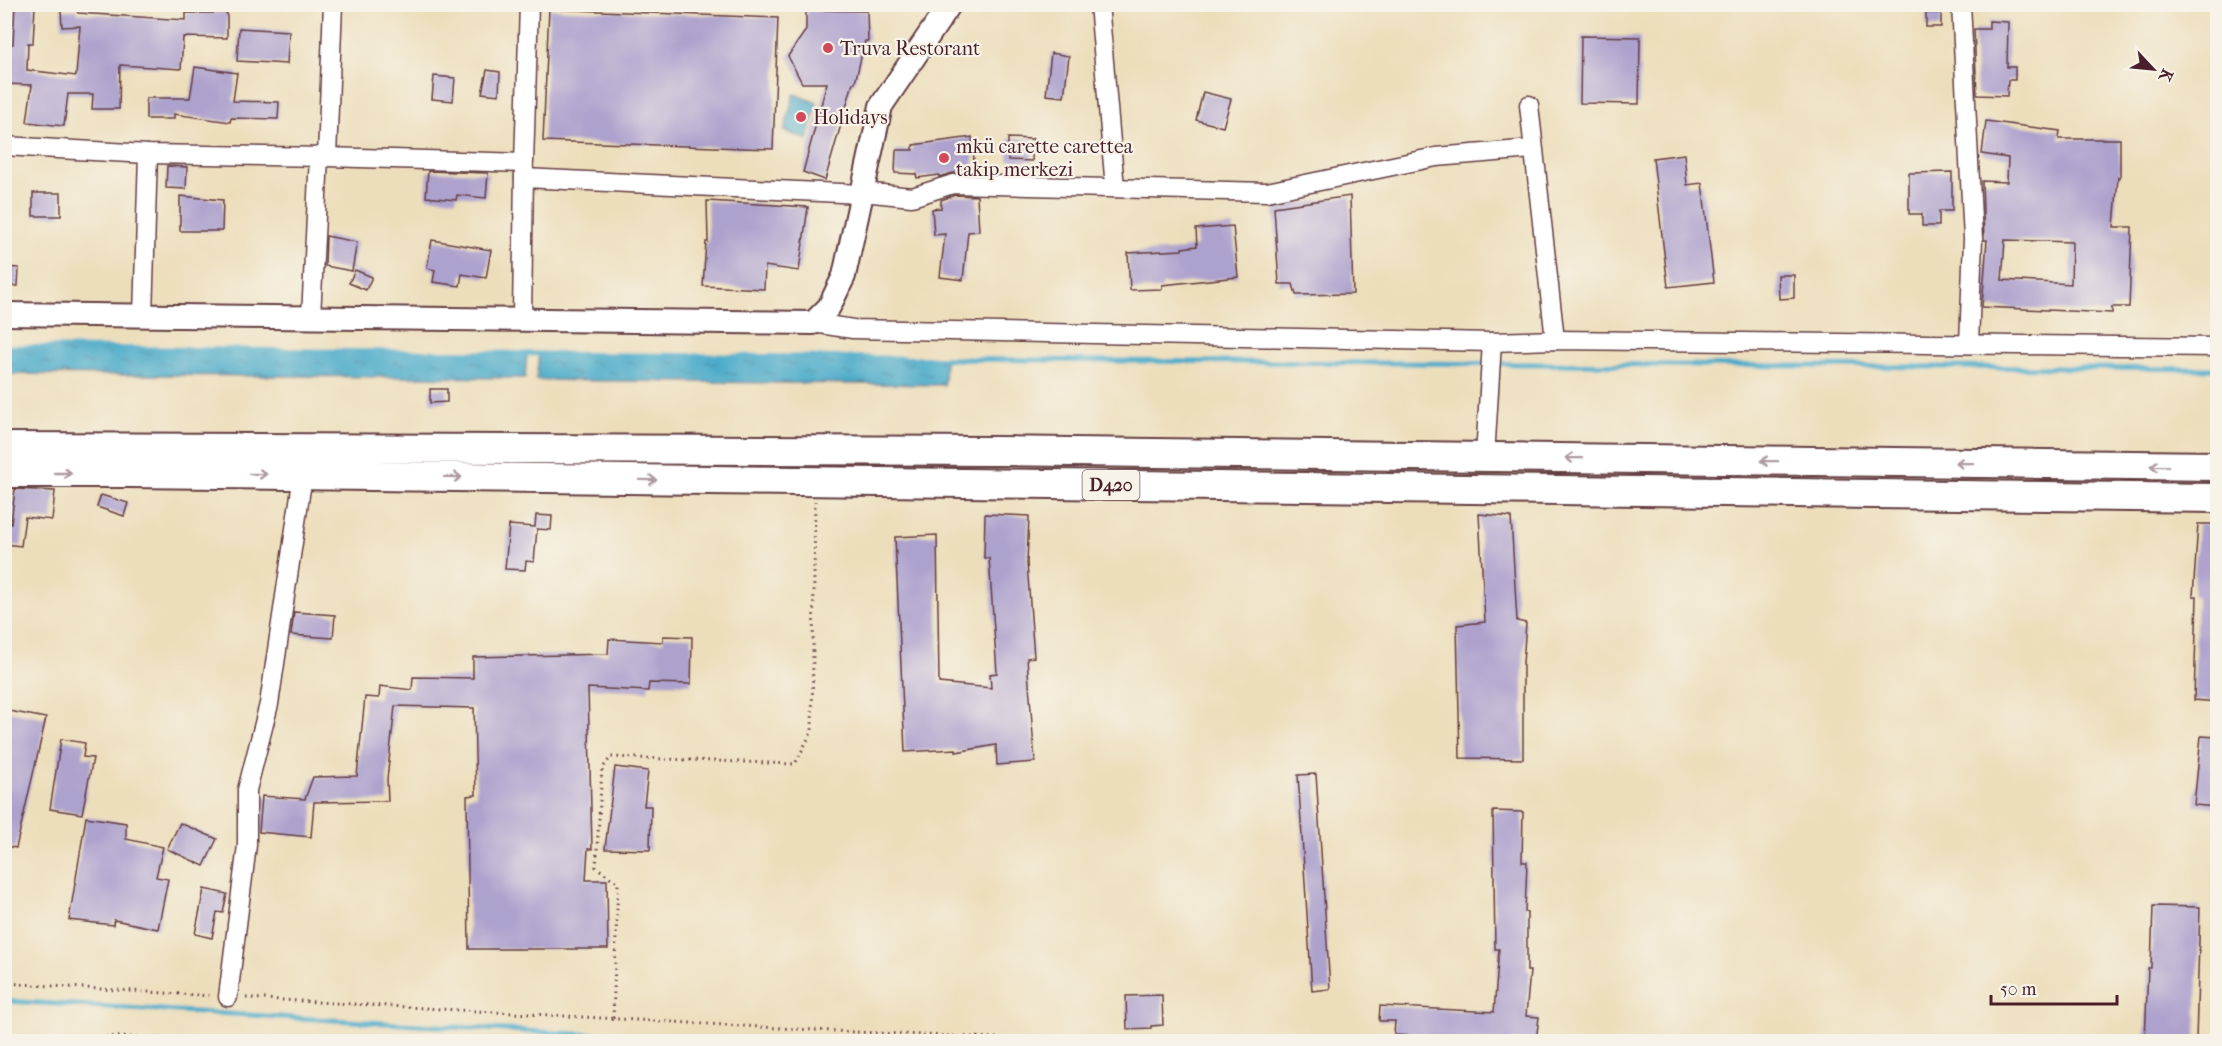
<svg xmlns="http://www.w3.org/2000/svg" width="2222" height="1046" font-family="'IM FELL French Canon',serif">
  <defs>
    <pattern id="water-ripples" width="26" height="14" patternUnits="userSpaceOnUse" patternTransform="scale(1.5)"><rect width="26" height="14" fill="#4aaac9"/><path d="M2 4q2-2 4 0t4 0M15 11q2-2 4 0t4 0" fill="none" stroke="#408aa3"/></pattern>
  </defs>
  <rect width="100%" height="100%" fill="#f7f3e8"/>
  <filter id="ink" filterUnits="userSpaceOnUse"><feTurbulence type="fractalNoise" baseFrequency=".0167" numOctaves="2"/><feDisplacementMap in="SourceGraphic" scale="12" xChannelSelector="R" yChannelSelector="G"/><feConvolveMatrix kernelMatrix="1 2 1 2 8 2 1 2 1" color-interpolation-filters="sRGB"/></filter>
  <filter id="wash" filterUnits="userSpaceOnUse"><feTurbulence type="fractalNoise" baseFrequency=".008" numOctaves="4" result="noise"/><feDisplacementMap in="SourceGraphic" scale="24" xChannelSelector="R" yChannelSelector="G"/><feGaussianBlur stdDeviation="1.35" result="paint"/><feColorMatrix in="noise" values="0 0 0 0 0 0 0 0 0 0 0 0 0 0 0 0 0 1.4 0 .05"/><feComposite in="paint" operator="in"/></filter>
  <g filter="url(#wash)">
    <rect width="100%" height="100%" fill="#eddebb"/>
    <g fill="url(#water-ripples)" stroke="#4a647a" stroke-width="1.5">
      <polygon points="794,94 817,102 808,140 784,131"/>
      <polygon points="5,349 527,353 525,378 5,374"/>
      <polygon points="539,354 945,359 944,385 536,380"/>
    </g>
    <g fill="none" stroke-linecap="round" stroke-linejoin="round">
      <g stroke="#4aaac9" stroke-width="5">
        <polyline points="4,347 1117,361 2218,369"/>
        <polyline points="4,1001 714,1042"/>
      </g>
    </g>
    <g id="blocks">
      <g fill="#ada1cd" fill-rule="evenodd">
        <polygon points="15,5 35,6 33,43 28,43 27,70 76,76 80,26 62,27 61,10 77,10 78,13 186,20 186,13 227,13 227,38 183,37 181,69 120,65 119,109 92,109 93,94 68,94 64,126 27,122 32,85 4,84 4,44 13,44"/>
        <polygon points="549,9 778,18 773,149 543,141"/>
        <polygon points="806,10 867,11 868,41 865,41 855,83 853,83 825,180 803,172 827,83 802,83 788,56 806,30"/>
        <rect x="1926" y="13" width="15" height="14"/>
        <polygon points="1989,21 2008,22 2007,67 2015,67 2015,80 2008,80 2007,96 1977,95 1974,29 1989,29"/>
        <polygon points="239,28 289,31 287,64 237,61"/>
        <polygon points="1581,36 1640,37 1639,104 1580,103"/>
        <polygon points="1051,53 1069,56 1064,97 1046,95"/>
        <polygon points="195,67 237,73 233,101 279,102 278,119 231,118 230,122 174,114 174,119 146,119 146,98 190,98"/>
        <polygon points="487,70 500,72 499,95 482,93"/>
        <polygon points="434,76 455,78 453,101 432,99"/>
        <polygon points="1203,92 1231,99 1223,127 1196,120"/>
        <path d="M1986 121 2060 131 2059 139H2120V177H2118L2114 227H2132L2129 307H2112V313L1982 307 1987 240H1984L1982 181 2007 182 2008 158 1982 154ZM2005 240 2072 242 2071 284 2002 280Z"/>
        <polygon points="972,137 975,173 953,173 939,177 939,175 917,178 916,174 895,173 896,150 913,150 913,145"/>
        <polygon points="1008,138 1033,139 1032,161 1008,160"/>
        <polygon points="1684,154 1687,185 1702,183 1714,282 1668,287 1653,158"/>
        <polygon points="167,166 187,167 186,189 166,188"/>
        <polygon points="428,171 488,173 486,198 457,195 456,200 426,197"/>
        <polygon points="1952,172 1952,211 1939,211 1939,226 1922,226 1922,214 1909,214 1909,173"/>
        <rect x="33" y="193" width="28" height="23"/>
        <polygon points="955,195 977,196 979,231 968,232 963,280 940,277 945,234 934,235 932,209 941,208 941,200"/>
        <polygon points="180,196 223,200 222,231 180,231"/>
        <polygon points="1350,196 1353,294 1296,295 1293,284 1279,284 1274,207"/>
        <polygon points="707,201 808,207 799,271 765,266 764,289 703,286 706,242 708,242"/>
        <polygon points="1233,226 1238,277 1162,285 1162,289 1130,290 1128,253 1182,250 1182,248 1197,246 1196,229"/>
        <polygon points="326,236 357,242 352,271 325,266"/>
        <polygon points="432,240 491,250 486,278 462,274 460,286 433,282 435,270 427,268"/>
        <polygon points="4,267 19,268 18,286 4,286"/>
        <polygon points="355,270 372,277 366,290 349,283"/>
        <polygon points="1778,275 1794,275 1794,298 1779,299"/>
        <polygon points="430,389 447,389 447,402 430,403"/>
        <polygon points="15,489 55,491 52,520 25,517 21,546 4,544 4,524 11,524"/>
        <polygon points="101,495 128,503 124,516 97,507"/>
        <polygon points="985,514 1029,516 1027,563 1034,657 1027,658 1035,762 997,765 996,745 956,752 956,749 905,752 895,537 937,535 939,683 991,688 990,674 997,673 989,558 984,558"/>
        <polygon points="1479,514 1511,517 1517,621 1526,623 1523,663 1523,759 1460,758 1457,625 1485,622"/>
        <polygon points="536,515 552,516 551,530 537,529 534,562 526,561 525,570 505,569 509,525 535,527"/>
        <polygon points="2198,524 2217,524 2217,702 2194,700 2197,596 2193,596"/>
        <polygon points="294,612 335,615 333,638 291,635"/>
        <polygon points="663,636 692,637 691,684 649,683 648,691 588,688 592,849 588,849 586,880 607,880 608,949 469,949 467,796 476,795 474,708 395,706 387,779 388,801 314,802 311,837 259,832 262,796 305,799 313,777 357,776 365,697 379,698 380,686 412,690 413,677 473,678 473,657 608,654 609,639 663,642"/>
        <polygon points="4,710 46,718 16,848 4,846"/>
        <polygon points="2201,736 2217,737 2217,807 2194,805"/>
        <polygon points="61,739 85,743 83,757 93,758 82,814 50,809"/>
        <polygon points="615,767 648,771 644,806 651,806 650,850 605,849"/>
        <polygon points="1316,774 1330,989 1312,991 1298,775"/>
        <polygon points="1493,811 1523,812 1522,862 1527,862 1525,912 1527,912 1527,971 1530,971 1526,1016 1539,1017 1536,1041 1447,1041 1447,1038 1394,1035 1395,1021 1379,1021 1380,1006 1494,1012 1499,949 1495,949"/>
        <polygon points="86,817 126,823 126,839 163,847 156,877 168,879 158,929 114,920 113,925 69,920"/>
        <polygon points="180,823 217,839 204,866 167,849"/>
        <polygon points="204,889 227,894 223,913 217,912 212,938 195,934"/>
        <polygon points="2153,906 2200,907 2196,1041 2145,1041 2148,968 2151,968"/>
        <polygon points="1162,995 1163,1025 1151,1026 1151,1028 1127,1029 1126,996"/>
      </g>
    </g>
  </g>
  <g filter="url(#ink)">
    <use href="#blocks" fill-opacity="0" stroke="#623c41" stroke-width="1.5"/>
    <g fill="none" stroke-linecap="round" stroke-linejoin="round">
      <defs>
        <g id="minor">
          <polyline points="1099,4 1115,188"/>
          <polyline points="1961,4 1973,239 1969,344"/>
          <polyline points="1529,105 1555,340"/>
          <polyline points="4,146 148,154 327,157 333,4"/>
          <polyline points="327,157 524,163 529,4"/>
          <polyline points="524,178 862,194"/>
          <polyline points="863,192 912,197 953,184 1267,192 1436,157 1533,149"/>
          <polyline points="143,316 148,154"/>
          <polyline points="311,317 319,156"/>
          <polyline points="522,320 524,168"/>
          <polyline points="813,323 853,329 1492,342 1555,340 2218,347"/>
          <polyline points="1485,457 1492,342"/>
          <polyline points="228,997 247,845 247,790 269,704 303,475"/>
        </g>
        <polyline id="tertiary" points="4,314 813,323 829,307 844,276 881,106 950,4"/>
        <g id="primary">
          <polyline points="4,447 996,451 2218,466"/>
          <polyline points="4,473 129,473 2218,498"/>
        </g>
      </defs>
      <use href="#minor" stroke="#623c41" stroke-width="21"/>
      <use href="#tertiary" stroke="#623c41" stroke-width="26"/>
      <use href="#primary" stroke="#623c41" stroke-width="32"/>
      <g stroke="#623c41" stroke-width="3" stroke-dasharray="1.5 4.5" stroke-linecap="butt">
        <polyline points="4,983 212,996"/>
        <polyline points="246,998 832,1031 1089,1042"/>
        <polyline points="613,1018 618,883 596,867 602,769 611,757 795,764 812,731 815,501"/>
        <polyline points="4,1034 313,1042"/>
      </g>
      <use href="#minor" stroke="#fff" stroke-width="18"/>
      <use href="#tertiary" stroke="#fff" stroke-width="22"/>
      <use href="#primary" stroke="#fff" stroke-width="28"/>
    </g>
    <defs><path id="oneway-shaft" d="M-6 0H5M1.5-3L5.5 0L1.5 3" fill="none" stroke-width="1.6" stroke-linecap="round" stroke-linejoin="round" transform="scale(1.5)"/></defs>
    <g stroke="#ae9aa0">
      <use href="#oneway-shaft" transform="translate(1574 458) rotate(-179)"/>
      <use href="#oneway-shaft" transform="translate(1769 461) rotate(-179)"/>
      <use href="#oneway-shaft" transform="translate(1964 463) rotate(-179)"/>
      <use href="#oneway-shaft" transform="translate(2159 466) rotate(-179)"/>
      <use href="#oneway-shaft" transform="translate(63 473)"/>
      <use href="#oneway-shaft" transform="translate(258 474) rotate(1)"/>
      <use href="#oneway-shaft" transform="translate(453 477) rotate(1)"/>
      <use href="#oneway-shaft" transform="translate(648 480) rotate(1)"/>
    </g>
  </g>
  <g fill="#d1495b" stroke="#f7f3e8" stroke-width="2">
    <circle cx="828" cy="48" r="6"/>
    <circle cx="801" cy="117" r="6"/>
    <circle cx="944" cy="158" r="6"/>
  </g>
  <g text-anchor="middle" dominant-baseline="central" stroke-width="4.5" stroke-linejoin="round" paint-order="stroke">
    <rect fill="#f7f3e8" stroke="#7e5f64" stroke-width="1.5" x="1082.5" y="470" width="57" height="30" rx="4.5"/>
    <g font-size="18" font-weight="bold" fill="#4a1f2b">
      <text x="1111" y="485">D420</text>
    </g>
    <g font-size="20" fill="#4a1f2b" stroke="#f7f3e8" text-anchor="start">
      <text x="840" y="48">Truva Restorant</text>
      <text x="813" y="117">Holidays</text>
      <text x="956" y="146">mkü carette carettea<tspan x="956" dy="23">takip merkezi</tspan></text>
    </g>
  </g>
  <rect width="2222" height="1046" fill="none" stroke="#f7f3e8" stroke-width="24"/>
  <g transform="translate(2153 69) rotate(116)" stroke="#f7f3e8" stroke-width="4.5" paint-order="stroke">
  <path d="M0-4.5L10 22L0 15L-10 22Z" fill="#4a1f2b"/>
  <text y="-9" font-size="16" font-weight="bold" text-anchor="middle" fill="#4a1f2b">K</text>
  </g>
  <path d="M1991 995v9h126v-9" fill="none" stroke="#4a1f2b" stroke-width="3"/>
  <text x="2000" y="995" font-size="18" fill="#4a1f2b" stroke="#f7f3e8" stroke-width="4.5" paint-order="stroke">50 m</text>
</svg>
